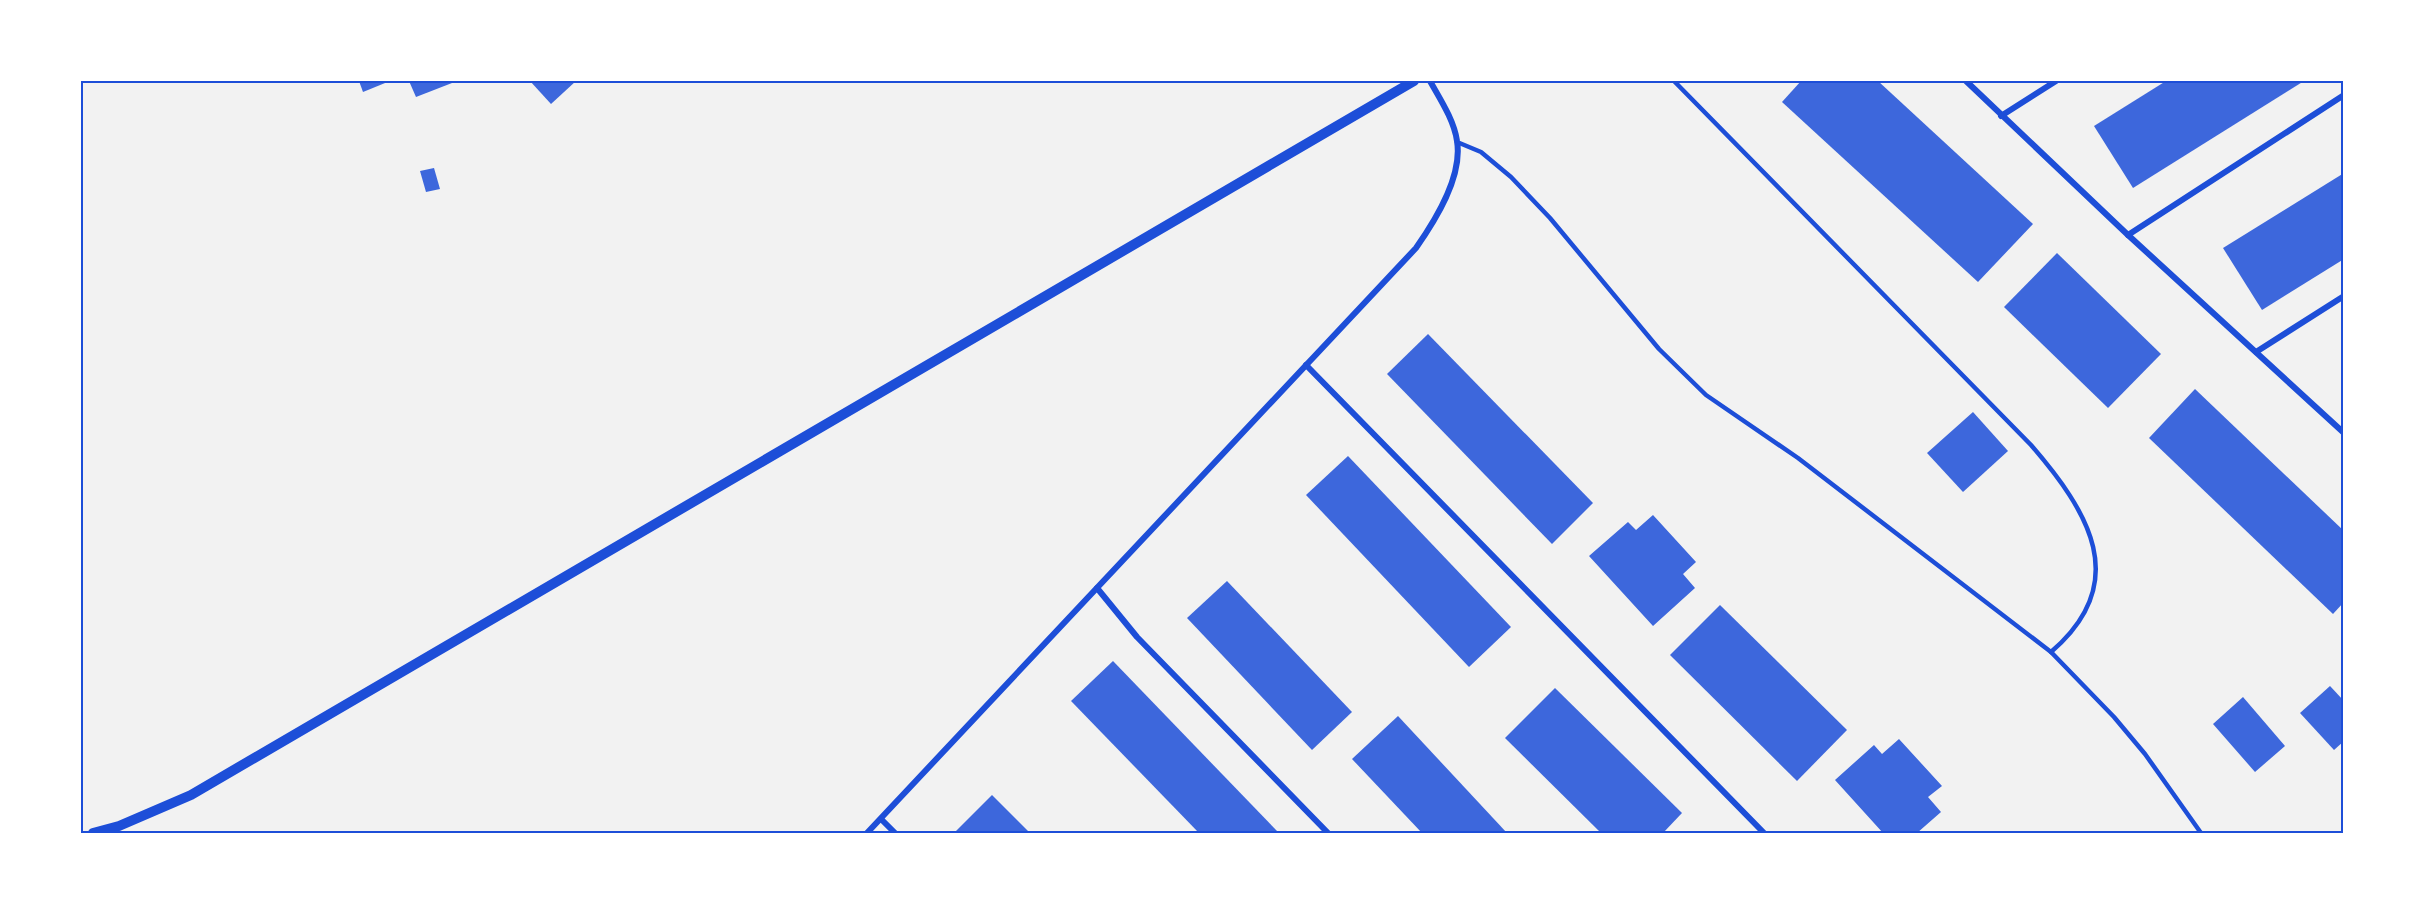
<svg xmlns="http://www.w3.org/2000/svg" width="2425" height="914" font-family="'Golos Text',sans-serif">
  <rect width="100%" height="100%" fill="#f2f2f2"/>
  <g fill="#3d67dc">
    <polygon points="359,81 390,81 363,92"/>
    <polygon points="409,81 451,81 452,83 416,97"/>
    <polygon points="530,81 576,81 551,104"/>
    <polygon points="1801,81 1878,81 2033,224 1978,282 1782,102"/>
    <polygon points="2166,81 2304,81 2133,188 2094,126"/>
    <polygon points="434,168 440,189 426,192 420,171"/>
    <polygon points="2344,173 2344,259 2262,310 2223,248"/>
    <polygon points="2057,253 2161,354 2108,408 2004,307"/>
    <polygon points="1428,334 1593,503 1552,544 1387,374"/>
    <polygon points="2195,389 2344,531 2344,602 2333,614 2149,438"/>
    <polygon points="1973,412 2008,451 1963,492 1927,453"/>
    <polygon points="1348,456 1511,627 1469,667 1306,495"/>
    <polygon points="1653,515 1696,562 1683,574 1695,588 1653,626 1589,556 1628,522 1636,530"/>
    <polygon points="1227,581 1352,712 1312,750 1187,618"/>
    <polygon points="1720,605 1847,730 1797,781 1670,655"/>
    <polygon points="1113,661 1277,831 1275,833 1199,833 1071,701"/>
    <polygon points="2330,686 2344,701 2344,741 2334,750 2300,713"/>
    <polygon points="1555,688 1682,813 1663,833 1601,833 1505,738"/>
    <polygon points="2243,697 2285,746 2255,772 2213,724"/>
    <polygon points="1398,716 1507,833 1422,833 1352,759"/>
    <polygon points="1899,739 1942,786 1928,797 1941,812 1917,833 1883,833 1835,780 1874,745 1882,754"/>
    <polygon points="992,795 1030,833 954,833"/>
  </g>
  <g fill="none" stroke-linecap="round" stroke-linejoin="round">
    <g stroke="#1d4ed8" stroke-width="4.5">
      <path d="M1674 81 2031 445C2088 511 2133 582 2051 652"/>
      <polyline points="1457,142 1481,152 1511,177 1550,218 1659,349 1706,395 1798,458 2051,652 2114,717 2145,754 2201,833"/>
    </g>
    <g stroke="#1d4ed8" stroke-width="6">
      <polyline points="1966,81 2128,235 2344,433"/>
      <polyline points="2001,116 2056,81"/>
      <polyline points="2128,235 2344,95"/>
      <polyline points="2256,352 2344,296"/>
      <polyline points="1306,365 1764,833"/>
      <polyline points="1097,588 1137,637 1328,833"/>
      <polyline points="881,819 895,833"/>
      <path d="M867 833 1416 248C1435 221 1463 177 1457 141 1454 120 1440 99 1430 81"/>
    </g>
    <polyline stroke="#1d4ed8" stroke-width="10" points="93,833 119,826 191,795 1414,81"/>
  </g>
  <rect width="2425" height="914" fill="none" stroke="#ffffff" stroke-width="165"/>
  <rect x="82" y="82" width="2260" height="750" fill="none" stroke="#1d4ed8" stroke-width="2"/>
</svg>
